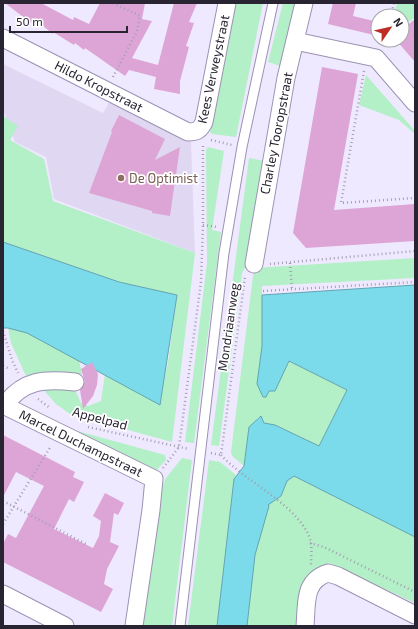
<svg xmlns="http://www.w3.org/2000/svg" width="418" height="629" font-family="'Exo 2',sans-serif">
  <rect width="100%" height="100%" fill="#efe9ff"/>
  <polygon fill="#e0d8f2" points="3,64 103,113 111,99 191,142 195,253 54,199 46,157 15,142 3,110"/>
  <g fill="#b3efc7">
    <polygon points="234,3 263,3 236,137 212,134 210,132"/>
    <polygon points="283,3 295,3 280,66 268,62"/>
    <polygon points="397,3 415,3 415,17 402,28 402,16 394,16"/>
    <polygon points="366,75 415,131 415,134 399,120 359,105"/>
    <polygon points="3,116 18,126 10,140 44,159 53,201 195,253 172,442 70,414 56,404 40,386 73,386 81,403 88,406 101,401 105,374 160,404 169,356 177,295 119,282 3,242"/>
    <polygon points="208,147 224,151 212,230 221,232 194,443 185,442 207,263 206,150"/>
    <polygon points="249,158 265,161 247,264 242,273 219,446 211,445"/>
    <polygon points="415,258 415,278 262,286 262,346 257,384 266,396 269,391 275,391 289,361 347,390 319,446 275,425 264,423 258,417 256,422 249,427 244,466 232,456 231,452 254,268"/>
    <polygon points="8,328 27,333 79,360 82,374 43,372 26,376 11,343"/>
    <polygon points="70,429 165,455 166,460 153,474"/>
    <polygon points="182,458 192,460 172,626 140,626 156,501 166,478"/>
    <polygon points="209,460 220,462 236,475 234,479 217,626 188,626"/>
    <polygon points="294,476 415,537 415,603 329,563 315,571 299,626 247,626 255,555 267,505 281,496 287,481"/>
  </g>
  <g fill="#7cdbea" stroke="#63a4b2">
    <polygon points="3,242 119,282 177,295 160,405 27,333 8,328 3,328"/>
    <polygon points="415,285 415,537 294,476 287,481 281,496 268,505 269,506 255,555 247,626 217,626 234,479 244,466 249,427 261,416 264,423 275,425 319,446 347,390 289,361 275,391 269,391 266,397 263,397 257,384 262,346 262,295"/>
  </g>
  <g fill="#dda5d6">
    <polygon points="5,3 41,3 73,20 74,17 89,24 100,3 145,3 142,19 152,21 132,58 158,65 174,3 197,3 189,22 194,23 186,46 189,47 180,81 180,94 154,89 156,77 129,70 125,76 85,48 84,50 75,43 74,45 53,32 53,34 43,26 42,28 32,20 31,23"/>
    <polygon points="333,3 356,3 353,16 378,22 378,36 328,24"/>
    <polygon points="415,19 415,62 396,40 402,40 402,30"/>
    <polygon points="322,67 358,74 334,210 415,204 415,241 306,248 293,233"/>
    <polygon points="119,115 165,139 155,160 180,147 170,216 152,213 152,211 89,193 112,132 111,131"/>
    <polygon points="92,362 98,374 97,385 93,396 83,409 80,390 85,382 81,369"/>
    <polygon points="3,435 75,472 73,477 84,482 74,502 69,499 54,529 93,548 99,536 101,521 93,516 105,493 124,503 118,515 114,513 110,542 119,546 107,569 104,584 113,589 101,612 3,562 3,544 8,534 16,538 44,486 16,472 3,497"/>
  </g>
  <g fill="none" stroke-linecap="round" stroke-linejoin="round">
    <defs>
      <polyline id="service" points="180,626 224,253 242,147 273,3"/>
      <g id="minor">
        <path d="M3 38 188 132C197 132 200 130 204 122L227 3"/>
        <polyline points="295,41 376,58 415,103"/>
        <polyline points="254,264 286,78 304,3"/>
        <polyline points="3,405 154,479 151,510 134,626"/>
        <path d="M4 406C23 379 45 379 75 382"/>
        <polyline points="3,594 65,626"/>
        <path d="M305 626C307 604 303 581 328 573L338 576 415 615"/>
      </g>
    </defs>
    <use href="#service" stroke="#9c92b3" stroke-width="11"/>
    <use href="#minor" stroke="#9c92b3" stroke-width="19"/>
    <g stroke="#a49eb1" stroke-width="2.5" stroke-dasharray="1 3" stroke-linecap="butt">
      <polyline points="391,16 394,3"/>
      <polyline points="364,71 341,203 415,198"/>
      <polyline points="113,77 137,31 140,16 113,3"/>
      <polyline points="211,140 232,145"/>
      <polyline points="203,225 217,227"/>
      <polyline points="290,263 292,290"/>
      <polyline points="270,264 415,251"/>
      <polyline points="263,291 415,282"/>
      <polyline points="3,331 12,360 18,373"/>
      <polyline points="3,366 10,369"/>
      <polyline points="38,399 50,408"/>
      <polyline points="88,427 189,449"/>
      <polyline points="211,453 221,455 245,277"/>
      <path d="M221 455C244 481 304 508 311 543 312 550 311 558 311 565"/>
      <polyline points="163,468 179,447 201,282 203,225 203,146"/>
      <polyline points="3,501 86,544"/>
      <polyline points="3,524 51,446"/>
      <polyline points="310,543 324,547 415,592"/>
    </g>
    <use href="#service" stroke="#fff" stroke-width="9"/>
    <use href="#minor" stroke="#fff" stroke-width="17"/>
  </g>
  <circle fill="#8d6e63" stroke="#fff" stroke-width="1.5" cx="121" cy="178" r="4"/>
  <g text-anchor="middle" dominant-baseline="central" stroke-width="3.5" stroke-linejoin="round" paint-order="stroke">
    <g font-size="13" fill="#282431" stroke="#fff">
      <text transform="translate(213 69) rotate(-78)">Kees Verweystraat</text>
      <text transform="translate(99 86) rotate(27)">Hildo Kropstraat</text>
      <text transform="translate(276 133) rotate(-79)">Charley Tooropstraat</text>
      <text transform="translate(228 327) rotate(-82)">Mondriaanweg</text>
      <text transform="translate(100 418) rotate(15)">Appelpad</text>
      <text transform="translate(81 443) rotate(26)">Marcel Duchampstraat</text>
    </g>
    <g font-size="13" fill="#785e54" stroke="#fff" text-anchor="start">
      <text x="129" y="178">De Optimist</text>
    </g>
  </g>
  <rect width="418" height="629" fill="none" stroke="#282431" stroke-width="8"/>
  <g transform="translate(390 28) rotate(56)"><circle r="19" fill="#ffffff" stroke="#a9a7ad"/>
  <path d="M0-3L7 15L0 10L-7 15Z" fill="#bc2e25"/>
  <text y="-6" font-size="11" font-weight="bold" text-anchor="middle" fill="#282431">N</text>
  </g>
  <path d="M10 26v6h117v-6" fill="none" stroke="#282431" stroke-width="2"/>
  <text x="16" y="26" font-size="12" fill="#282431" stroke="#ffffff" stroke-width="3" paint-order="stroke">50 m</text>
</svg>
